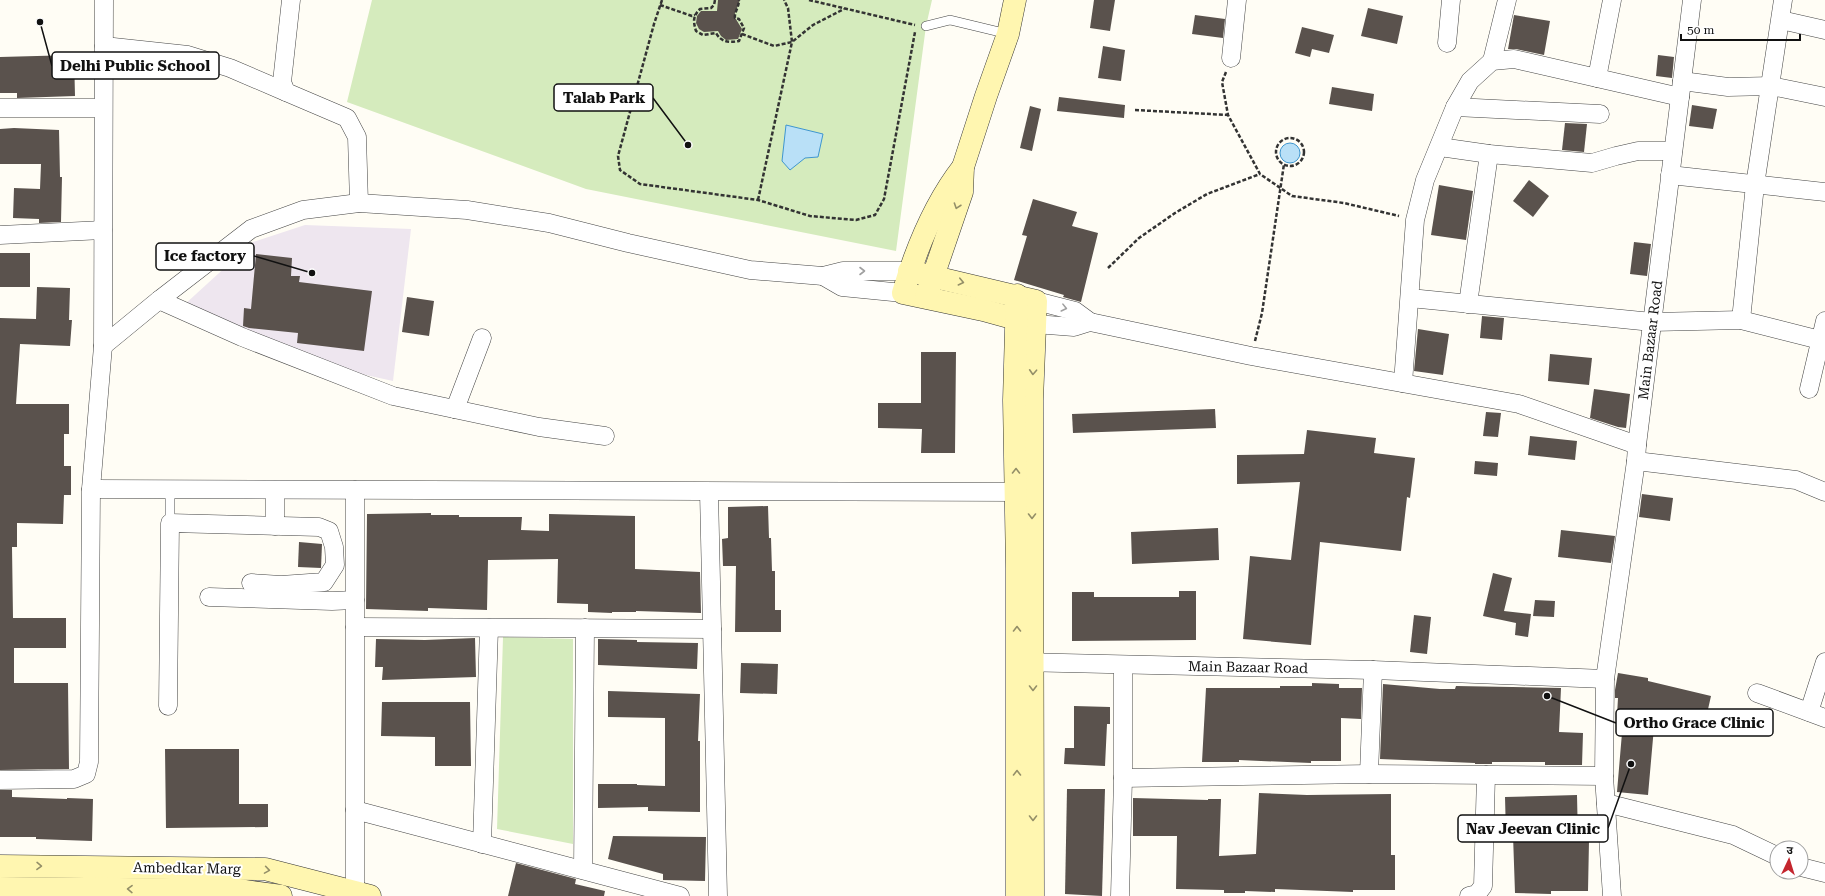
<svg xmlns="http://www.w3.org/2000/svg" width="1825" height="896" font-family="'Roboto Serif','Noto Sans Devanagari',serif">
  <rect width="100%" height="100%" fill="#fffdf5"/>
  <polygon fill="#eee6ef" points="305,225 411,229 393,381 357,373 184,305 253,242"/>
  <g fill="#d5ebbd">
    <polygon points="372,0 932,0 926,26 896,251 586,189 347,102"/>
    <polygon points="503,637 573,639 573,844 497,829"/>
  </g>
  <g fill="#b9e0f7" stroke="#3f96cf">
    <polygon points="786,125 823,134 818,157 805,158 790,170 782,161"/>
    <circle cx="1290" cy="153" r="10"/>
  </g>
  <g fill="#5a524d">
    <polygon points="718,0 740,0 734,16 742,29 738,39 726,40 721,36 718,31 704,32 699,29 696,23 697,16 701,11 717,11"/>
    <polygon points="1094,0 1115,0 1110,31 1090,28"/>
    <polygon points="1368,8 1403,16 1397,44 1361,36"/>
    <polygon points="1195,15 1225,19 1223,38 1192,34"/>
    <polygon points="1514,15 1550,21 1544,55 1516,49 1508,49"/>
    <polygon points="1302,27 1334,35 1329,53 1312,49 1310,57 1295,53"/>
    <polygon points="1103,46 1125,50 1121,81 1098,78"/>
    <polygon points="74,55 75,96 17,98 17,93 0,93 0,57"/>
    <polygon points="1658,55 1674,57 1672,78 1656,76"/>
    <polygon points="1332,87 1374,94 1372,111 1329,104"/>
    <polygon points="1059,97 1125,105 1124,118 1057,111"/>
    <polygon points="1692,105 1717,109 1713,129 1689,126"/>
    <polygon points="1030,106 1041,109 1032,151 1020,148"/>
    <polygon points="1565,123 1587,124 1584,152 1562,150"/>
    <polygon points="14,128 59,130 60,177 62,177 61,222 39,223 39,219 13,218 14,188 40,189 41,164 0,164 0,129"/>
    <polygon points="1529,180 1549,196 1533,217 1513,201"/>
    <polygon points="1439,185 1473,191 1466,240 1431,235"/>
    <polygon points="1033,199 1077,212 1072,226 1098,233 1081,302 1063,297 1064,295 1014,280 1027,236 1022,235"/>
    <polygon points="1634,242 1651,244 1647,276 1630,274"/>
    <rect x="0" y="253" width="30" height="34"/>
    <polygon points="256,254 292,258 291,276 300,276 299,282 372,291 364,351 297,343 298,333 249,328 243,326 244,308 251,309"/>
    <polygon points="37,287 70,288 69,320 72,320 70,346 20,344 16,404 69,404 69,434 64,434 64,466 71,466 71,495 64,495 63,524 17,523 17,547 12,547 13,618 66,618 66,648 14,648 14,683 68,683 69,769 0,770 0,318 36,319"/>
    <polygon points="407,297 434,301 429,336 402,332"/>
    <polygon points="1482,316 1504,318 1502,340 1480,338"/>
    <polygon points="1418,329 1449,334 1443,375 1414,371"/>
    <polygon points="921,352 956,352 955,453 921,453 922,429 878,428 878,403 921,403"/>
    <polygon points="1550,354 1592,358 1589,385 1548,381"/>
    <polygon points="1594,389 1630,394 1626,428 1618,427 1590,418"/>
    <polygon points="1215,409 1216,428 1073,433 1072,414"/>
    <polygon points="1486,412 1501,413 1498,437 1483,436"/>
    <polygon points="1307,430 1376,438 1374,453 1415,458 1410,498 1407,497 1401,551 1320,542 1311,645 1243,639 1250,556 1291,560 1300,482 1237,484 1237,455 1304,454"/>
    <polygon points="1530,436 1577,441 1575,460 1528,455"/>
    <polygon points="1475,461 1498,463 1497,476 1474,474"/>
    <polygon points="1642,494 1673,498 1670,521 1639,517"/>
    <polygon points="768,506 769,538 771,538 772,571 775,571 775,610 781,610 781,632 735,632 736,566 723,566 722,539 728,538 728,507"/>
    <polygon points="431,513 431,515 459,515 459,517 522,517 521,530 549,531 549,514 635,516 635,569 700,572 701,613 636,611 636,612 612,612 612,613 588,612 588,604 557,603 558,559 488,560 487,610 428,608 428,611 366,609 367,514"/>
    <polygon points="1218,528 1219,560 1132,564 1131,532"/>
    <polygon points="1561,530 1615,536 1611,563 1558,557"/>
    <polygon points="299,542 322,544 321,568 298,567"/>
    <polygon points="1493,573 1512,578 1504,611 1531,614 1528,637 1515,635 1516,623 1483,616"/>
    <polygon points="1179,591 1196,591 1196,640 1072,641 1072,592 1094,592 1094,597 1179,597"/>
    <polygon points="1535,600 1555,601 1554,617 1533,616"/>
    <polygon points="1414,615 1431,617 1427,654 1410,652"/>
    <polygon points="475,638 476,677 382,680 383,667 375,667 376,639 425,640"/>
    <polygon points="598,639 637,640 637,642 698,643 697,669 598,665"/>
    <polygon points="741,663 778,664 777,694 740,693"/>
    <polygon points="1618,673 1648,678 1648,681 1711,696 1704,727 1655,716 1648,795 1617,792 1622,733 1616,733 1618,698 1615,698 1615,690"/>
    <polygon points="1312,683 1339,684 1339,688 1362,688 1361,719 1341,718 1341,761 1311,761 1311,763 1239,760 1239,762 1202,762 1206,688 1280,688 1280,686 1312,686"/>
    <polygon points="1383,684 1440,689 1455,689 1456,686 1561,688 1559,732 1583,733 1582,765 1545,765 1545,762 1492,762 1492,764 1475,764 1475,763 1380,759"/>
    <polygon points="608,691 700,694 698,741 700,741 700,812 648,811 648,807 598,808 598,784 637,784 637,785 665,786 665,718 608,717"/>
    <polygon points="382,702 470,702 471,766 435,766 435,737 381,736"/>
    <polygon points="1074,706 1110,707 1110,724 1107,724 1105,766 1064,764 1065,748 1074,748"/>
    <polygon points="165,749 239,749 239,804 268,804 268,827 166,828"/>
    <polygon points="1067,789 1105,789 1102,896 1065,894"/>
    <polygon points="0,790 12,790 12,797 67,799 67,798 93,799 92,841 36,839 36,837 0,837"/>
    <polygon points="1259,793 1307,795 1391,794 1391,855 1395,855 1395,890 1353,890 1353,892 1275,889 1275,892 1245,891 1245,893 1224,893 1224,890 1176,889 1177,836 1133,836 1133,798 1208,800 1208,799 1221,799 1219,856 1256,854"/>
    <polygon points="1577,795 1578,841 1589,841 1588,891 1551,891 1551,894 1515,893 1513,835 1506,835 1505,797"/>
    <polygon points="613,836 706,837 705,881 663,880 663,874 608,859"/>
    <polygon points="516,863 576,879 575,884 605,891 604,896 508,896"/>
  </g>
  <g fill="none" stroke-linecap="round" stroke-linejoin="round">
    <defs>
      <g id="lane">
        <polyline points="926,26 950,20 1008,34"/>
        <polyline points="170,523 170,489"/>
      </g>
      <g id="street">
        <polyline points="291,0 282,82 286,92 347,118 357,137 359,203"/>
        <polyline points="1781,20 1825,30"/>
        <polyline points="1447,43 1451,0"/>
        <polyline points="104,46 188,55 230,68 286,92"/>
        <polyline points="1231,58 1237,0"/>
        <polyline points="1492,61 1507,0"/>
        <polyline points="1597,78 1612,0"/>
        <polyline points="1682,81 1728,87 1771,86 1825,97"/>
        <polyline points="1455,107 1600,114"/>
        <polyline points="0,108 103,108"/>
        <polyline points="1440,147 1489,154 1592,163 1616,156 1638,151 1673,151"/>
        <polyline points="1670,175 1825,192"/>
        <polyline points="0,235 103,230"/>
        <polyline points="823,276 842,287 903,293"/>
        <polyline points="1410,298 1652,322 1741,320 1820,340"/>
        <polyline points="159,300 242,337 393,396 539,427 605,436"/>
        <polyline points="1036,301 1075,311 1090,322 1251,356 1519,404 1637,445"/>
        <polyline points="1468,304 1489,154"/>
        <polyline points="1741,320 1755,185 1783,0"/>
        <polyline points="1035,324 1074,327 1090,322"/>
        <polyline points="103,346 159,300 251,229 303,210 359,203 467,210 549,223 628,243 750,270 823,276 843,271 909,271"/>
        <polyline points="1403,383 1415,220 1425,180 1455,107 1470,81 1492,61 1514,59 1680,97"/>
        <polyline points="1809,389 1825,321"/>
        <polyline points="455,409 482,338"/>
        <polyline points="1636,461 1796,480 1825,492"/>
        <polyline points="91,489 1029,492"/>
        <polyline points="709,492 718,896"/>
        <polyline points="275,526 275,490"/>
        <polyline points="209,597 332,601 355,600"/>
        <polyline points="355,627 712,629"/>
        <polyline points="1019,662 1373,670 1605,679"/>
        <polyline points="1757,693 1825,718"/>
        <polyline points="168,706 170,523 319,527 329,531 334,547 335,565 324,582 281,585 251,583"/>
        <polyline points="1809,712 1825,662"/>
        <polyline points="1369,774 1373,670"/>
        <polyline points="1123,778 1369,774 1604,776"/>
        <polyline points="0,780 74,779 86,774 89,762 91,489 103,346 104,0"/>
        <polyline points="1606,803 1733,835 1777,856"/>
        <polyline points="355,810 680,896"/>
        <polyline points="482,844 489,628"/>
        <polyline points="1801,867 1825,873"/>
        <polyline points="583,870 585,628"/>
        <polyline points="355,896 355,490"/>
        <polyline points="1120,896 1123,778 1123,665"/>
        <polyline points="1469,896 1477,894 1483,886 1486,775"/>
        <polyline points="1612,896 1604,776 1605,679 1636,461 1637,445 1692,0"/>
      </g>
      <g id="secondary">
        <path d="M963 167C934 204 916 249 903 293L983 310 1030 323"/>
        <polyline points="909,271 1036,301 1032,400 1033,896"/>
        <polyline points="926,297 962,192 963,167 986,96 1008,34 1015,0"/>
        <polyline points="0,866 265,869 370,896"/>
        <polyline points="0,888 238,890 281,896"/>
        <polyline points="1017,896 1017,568 1014,400 1017,295"/>
      </g>
    </defs>
    <use href="#lane" stroke="#444" stroke-width="10"/>
    <use href="#street" stroke="#444" stroke-width="19"/>
    <use href="#secondary" stroke="#333" stroke-width="23"/>
    <g stroke="#333" stroke-width="2.5" stroke-dasharray="4 2" stroke-linecap="butt">
      <polyline points="662,0 654,24 618,156 620,170 640,184 758,200 810,216 856,220 875,215 884,199 915,32"/>
      <path d="M715 0 714 5 711 8 700 9C693 16 693 21 696 31L703 35 716 33C721 42 729 43 739 41L744 28 739 19 735 18C734 13 739 7 739 0"/>
      <polyline points="809,0 915,25"/>
      <polyline points="660,5 692,16 695,15"/>
      <polyline points="742,34 774,46 792,42 813,25 844,9"/>
      <polyline points="1226,72 1222,82 1228,115 1260,174 1292,196 1344,203 1399,216"/>
      <polyline points="1135,110 1228,115"/>
      <circle cx="1290" cy="152" r="14"/>
      <polyline points="758,200 792,42 788,8 784,0"/>
      <polyline points="1108,268 1139,238 1175,213 1207,194 1260,174"/>
      <polyline points="1255,341 1262,313 1284,164"/>
    </g>
    <use href="#lane" stroke="#fff" stroke-width="9"/>
    <use href="#street" stroke="#fff" stroke-width="18"/>
    <use href="#secondary" stroke="#fff6b0" stroke-width="22"/>
  </g>
  <defs><path id="oneway-chevron" d="M-2-3.5L2.5 0L-2 3.5" fill="none" stroke-width="1.6" stroke-linecap="round" stroke-linejoin="round"/></defs>
  <g stroke="#948f68">
    <use href="#oneway-chevron" transform="translate(957 206) rotate(109)"/>
    <use href="#oneway-chevron" transform="translate(961 282) rotate(13)"/>
    <use href="#oneway-chevron" transform="translate(1033 372) rotate(93)"/>
    <use href="#oneway-chevron" transform="translate(1016 471) rotate(-90)"/>
    <use href="#oneway-chevron" transform="translate(1032 516) rotate(90)"/>
    <use href="#oneway-chevron" transform="translate(1017 629) rotate(-90)"/>
    <use href="#oneway-chevron" transform="translate(1033 688) rotate(90)"/>
    <use href="#oneway-chevron" transform="translate(1017 773) rotate(-90)"/>
    <use href="#oneway-chevron" transform="translate(1033 818) rotate(90)"/>
    <use href="#oneway-chevron" transform="translate(39 866) rotate(1)"/>
    <use href="#oneway-chevron" transform="translate(267 870) rotate(9)"/>
    <use href="#oneway-chevron" transform="translate(130 889) rotate(-179)"/>
  </g>
  <g stroke="#a0a0a0">
    <use href="#oneway-chevron" transform="translate(862 271)"/>
    <use href="#oneway-chevron" transform="translate(1064 308) rotate(14)"/>
  </g>
  <g text-anchor="middle" dominant-baseline="central" stroke-width="4" stroke-linejoin="round" paint-order="stroke">
    <g font-size="14" fill="#111" stroke="#fff">
      <text transform="translate(1650 340) rotate(-83)">Main Bazaar Road</text>
      <text transform="translate(1248 667) rotate(1)">Main Bazaar Road</text>
      <text transform="translate(187 868) rotate(1)">Ambedkar Marg</text>
    </g>
  </g>
  <path fill="none" stroke="#111" stroke-width="1.5" d="M40 22L52 66M688 145L653 98M312 273L254 256M1547 696L1616 723M1631 764L1608 828"/>
  <g fill="#111" stroke="#fff" stroke-width="1.5">
    <circle cx="40" cy="22" r="4"/>
    <circle cx="688" cy="145" r="4"/>
    <circle cx="312" cy="273" r="4"/>
    <circle cx="1547" cy="696" r="4"/>
    <circle cx="1631" cy="764" r="4"/>
  </g>
  <g fill="#fff" stroke="#111" stroke-width="1.5">
    <rect x="52" y="52" width="167" height="27" rx="4"/>
    <rect x="554" y="84" width="99" height="27" rx="4"/>
    <rect x="156" y="243" width="98" height="27" rx="4"/>
    <rect x="1616" y="709" width="157" height="27" rx="4"/>
    <rect x="1458" y="815" width="150" height="27" rx="4"/>
  </g>
  <g font-size="15" text-anchor="middle" font-weight="bold" fill="#111">
    <text x="135" y="71">Delhi Public School</text>
    <text x="604" y="103">Talab Park</text>
    <text x="205" y="261">Ice factory</text>
    <text x="1694" y="728">Ortho Grace Clinic</text>
    <text x="1533" y="834">Nav Jeevan Clinic</text>
  </g>
  <g transform="translate(1789 860) rotate(4)"><circle r="19" fill="#ffffff" stroke="#a0a0a0"/>
  <path d="M0-3L7 15L0 10L-7 15Z" fill="#c4262e"/>
  <text y="-6" font-size="11" font-weight="bold" text-anchor="middle" fill="#111111">उ</text>
  </g>
  <path d="M1681 34v6h119v-6" fill="none" stroke="#111111" stroke-width="2"/>
  <text x="1687" y="34" font-size="12" fill="#111111" stroke="#ffffff" stroke-width="3" paint-order="stroke">50 m</text>
</svg>
